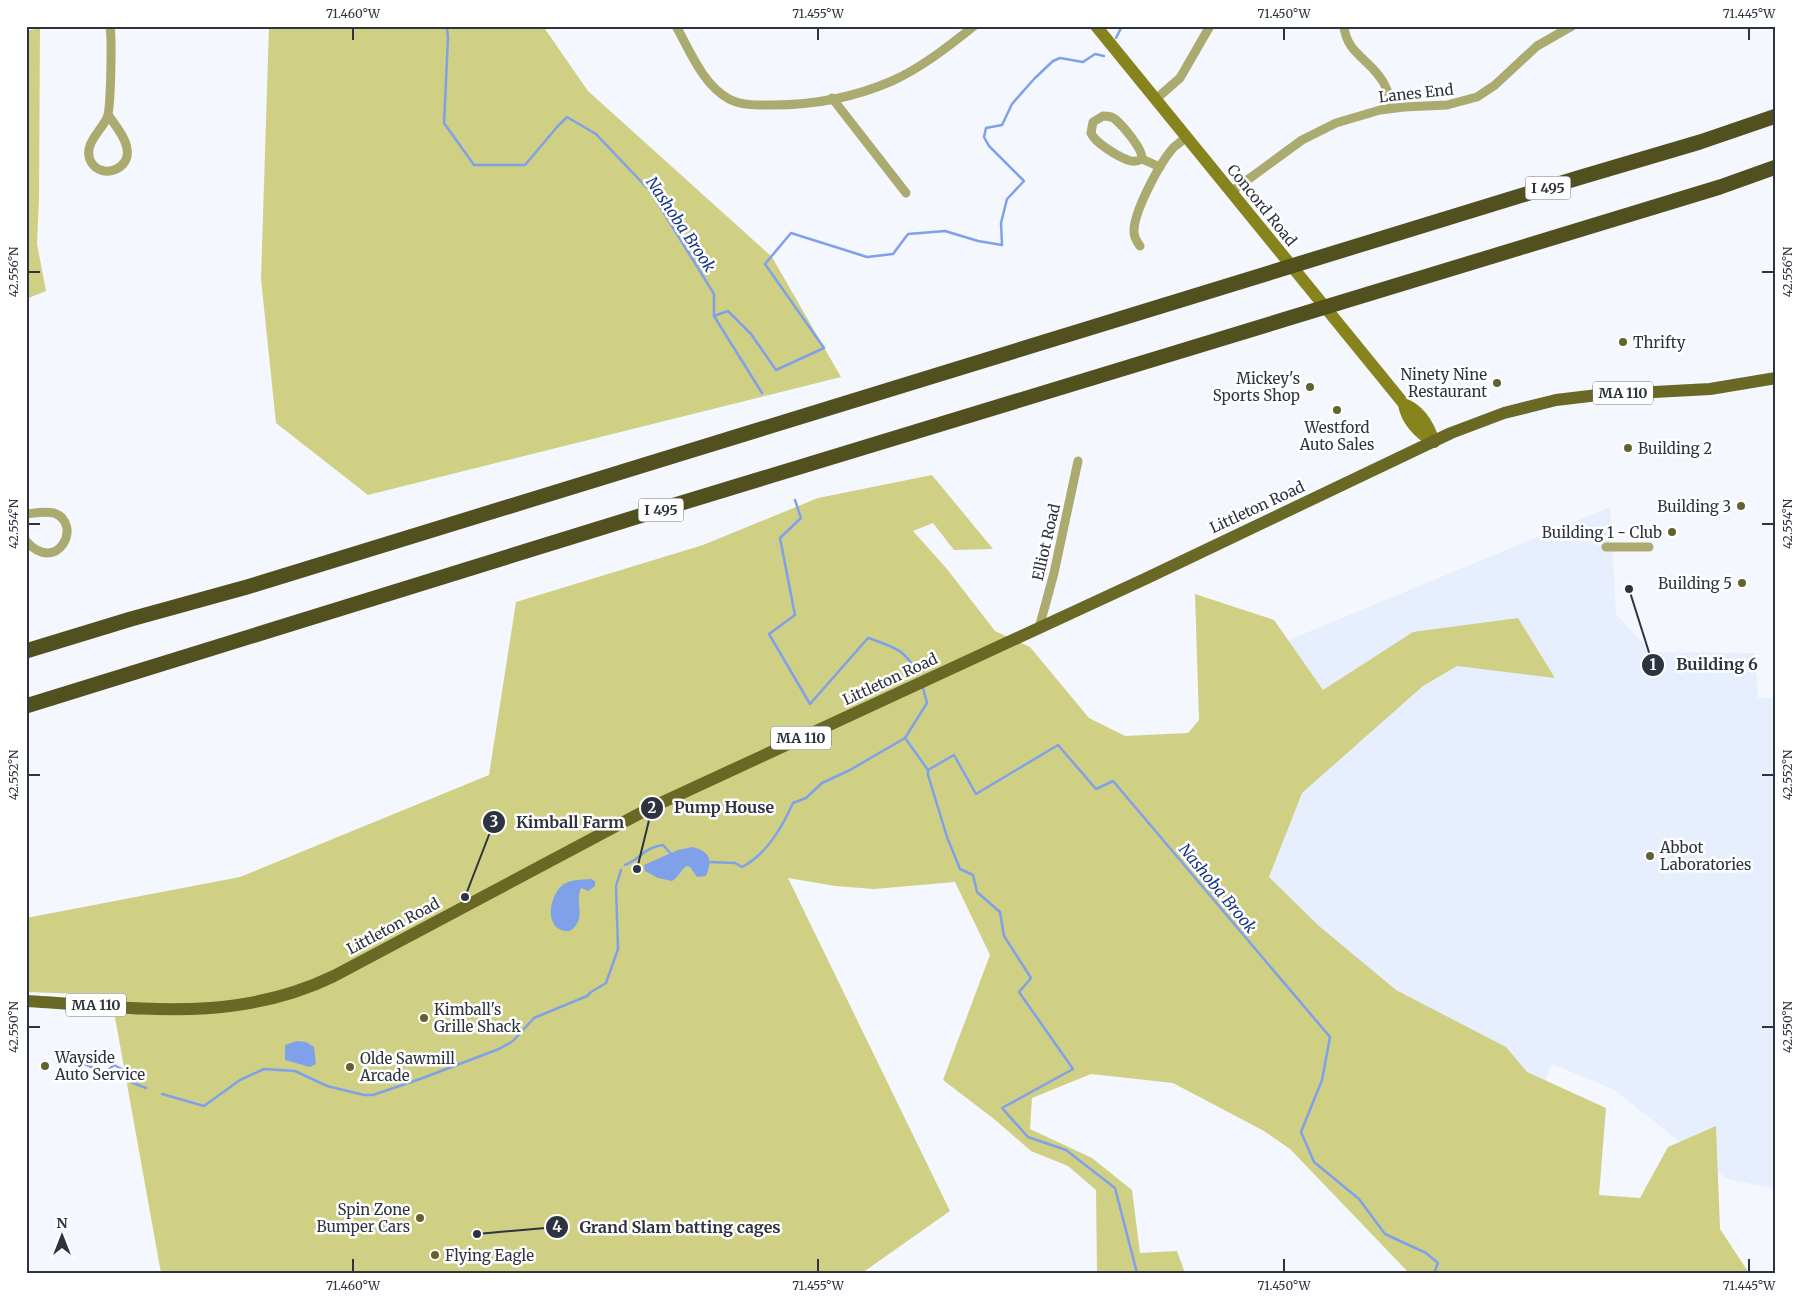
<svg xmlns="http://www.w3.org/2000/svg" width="1802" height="1299" font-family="Merriweather,serif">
  <rect width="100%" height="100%" fill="#f4f7fe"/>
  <polygon fill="#e7eefe" points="1610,507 1616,614 1651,652 1755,653 1758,698 1776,698 1776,1189 1727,1179 1613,1089 1552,1064 1539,1097 1450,1153 1151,750 1209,746 1214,671"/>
  <g fill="#d0d084">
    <polygon points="269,26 543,26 588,91 772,257 841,377 368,495 276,423 261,279"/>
    <polygon points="40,28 39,199 37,244 46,291 26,299 26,31"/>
    <polygon points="932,475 993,549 954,550 933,523 913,531 947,569 995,631 1030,647 1089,718 1125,736 1188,733 1199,720 1195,594 1274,620 1323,690 1413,632 1518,618 1555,678 1457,666 1423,686 1302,793 1269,877 1319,926 1396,990 1506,1047 1527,1072 1606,1108 1599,1195 1640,1198 1668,1147 1716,1126 1720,1229 1749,1273 1409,1273 1290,1149 1264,1131 1173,1083 1091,1074 1032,1098 1030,1129 1092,1158 1132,1190 1140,1253 1177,1251 1185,1273 1097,1273 1096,1190 1068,1166 1031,1151 994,1119 943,1080 990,955 955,882 874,889 835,886 788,878 950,1211 862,1273 161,1273 111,995 26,992 26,918 240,877 489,775 516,602 703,545 818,498"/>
  </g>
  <g fill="#7fa1ea">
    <path d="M693 847C710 852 713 859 706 876L697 877 690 867 687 866C682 868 679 877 672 881L658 878 645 871 644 865 646 864 678 850Z"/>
    <path d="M591 879 595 881V886L588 891 581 888C574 903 588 919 570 931 543 933 548 895 564 884 572 879 582 880 591 879Z"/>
    <polygon points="297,1041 306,1042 314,1047 316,1064 310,1067 285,1060 285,1045"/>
  </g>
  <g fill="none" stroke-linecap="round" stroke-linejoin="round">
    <g stroke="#7fa1ea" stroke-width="2.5">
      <polyline points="447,26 448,38 444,123 474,165 525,165 557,127 567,117 596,134 651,192 714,294 714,316 762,393"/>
      <polyline points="1116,38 1122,26"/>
      <polyline points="714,316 728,311 751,334 776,370 824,348 765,264 791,233 867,257 893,254 908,234 945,231 978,241 1002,245 1001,223 1007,199 1024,181 989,146 984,137 986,128 1002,125 1012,104 1034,79 1053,61 1060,58 1083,62 1095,54 1104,56"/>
      <path d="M795 500 801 518 780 538 795 615 769 634 810 704 868 638C894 647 905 649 918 674"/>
      <polyline points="923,688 927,703 905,738 928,770 954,755 976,794 1058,745 1096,789 1113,781 1330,1037 1322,1080 1301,1132 1314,1162 1359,1199 1385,1234 1426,1253 1438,1263 1434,1273"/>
      <polyline points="928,770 928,775 947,837 960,869 973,875 977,892 1000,912 1004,936 1031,978 1019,992 1073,1069 1002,1108 1028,1137 1066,1150 1115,1188 1137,1273"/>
      <path d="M709 862 735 863 742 867C767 854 782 827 793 803L806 798 822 783 850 770 905 738"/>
      <path d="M625 865C642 858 643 848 663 845L672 855"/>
      <polyline points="80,1062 105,1073 114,1065 129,1073 133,1083 146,1088"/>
      <polyline points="162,1094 204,1106 240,1080 264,1069 295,1071 327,1086 364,1095 373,1095 420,1079 499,1049 513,1041 534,1018 587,996 591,992 606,983 618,949 616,886 621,870"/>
    </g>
    <g stroke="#abab70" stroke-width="9">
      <path d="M676 26C690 51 703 85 729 99 743 106 758 105 773 105 813 105 855 97 892 81 921 68 949 46 974 26"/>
      <path d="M1344 26C1346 51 1366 58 1379 76 1387 85 1389 97 1392 108"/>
      <polyline points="832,98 906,193"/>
      <polyline points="1156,99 1180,78 1210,26"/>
      <path d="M109 116C115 125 126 138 127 149 131 169 102 180 91 162 82 145 101 131 107 118 111 110 112 38 110 26"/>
      <path d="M1142 159C1138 161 1135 162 1131 161 1120 158 1095 143 1091 133L1093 122 1103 116C1108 116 1111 116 1115 119 1123 126 1143 149 1142 159L1160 167"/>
      <polyline points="1231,192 1302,140 1336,123 1380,110 1404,107 1447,105 1477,97 1495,85 1537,46 1572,26"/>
      <path d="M1140 246C1137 242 1134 238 1134 232 1133 213 1160 162 1174 147 1178 144 1182 141 1186 137"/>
      <path d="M26 514C35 513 45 511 54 513 84 524 57 576 26 541"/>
      <polyline points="1606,547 1649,547"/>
      <polyline points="1039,628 1054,573 1078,461"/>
    </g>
    <g stroke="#87841d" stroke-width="12">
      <path d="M1096 26 1404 404C1420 410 1429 426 1434 442"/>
      <path d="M1404 404C1406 420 1420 434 1434 442"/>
    </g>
    <path stroke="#696824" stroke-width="12" d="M26 1001C134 1007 233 1025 334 976L650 808 1147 578 1451 433 1504 413 1556 400 1598 395 1710 389 1776 378"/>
    <g stroke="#51501e" stroke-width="15">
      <polyline points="26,651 131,619 247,587 1578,178 1700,142 1776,116"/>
      <polyline points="26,706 675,505 1720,187 1776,167"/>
    </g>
  </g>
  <path fill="none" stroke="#2d333f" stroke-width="2" d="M353 28V40M818 28V40M1284 28V40M1749 28V40M28 272H40M1762 272H1774M28 524H40M1762 524H1774M28 775H40M1762 775H1774M28 1027H40M1762 1027H1774M353 1259V1272M818 1259V1272M1284 1259V1272M1749 1259V1272"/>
  <g fill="#62622e" stroke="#fff" stroke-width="2">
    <circle cx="1623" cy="342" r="5"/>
    <circle cx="1497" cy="383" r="5"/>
    <circle cx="1310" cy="387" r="5"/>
    <circle cx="1337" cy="410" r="5"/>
    <circle cx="1628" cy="448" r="5"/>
    <circle cx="1741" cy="506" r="5"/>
    <circle cx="1672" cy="532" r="5"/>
    <circle cx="1742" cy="583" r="5"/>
    <circle cx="1650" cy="856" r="5"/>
    <circle cx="424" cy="1018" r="5"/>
    <circle cx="45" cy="1066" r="5"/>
    <circle cx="350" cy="1067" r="5"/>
    <circle cx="420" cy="1218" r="5"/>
    <circle cx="435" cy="1255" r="5"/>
  </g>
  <g text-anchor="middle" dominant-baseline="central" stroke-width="5" stroke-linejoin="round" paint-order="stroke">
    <g fill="#fff" stroke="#6c7079" stroke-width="1">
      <rect x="1525.5" y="176.5" width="45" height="23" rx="4"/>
      <rect x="1593" y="381.5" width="60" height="23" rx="4"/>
      <rect x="638.5" y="498.5" width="45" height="23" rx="4"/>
      <rect x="771" y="726.5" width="60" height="23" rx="4"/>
      <rect x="66" y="993.5" width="60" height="23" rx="4"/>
    </g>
    <g font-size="14" font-weight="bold" fill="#2d333f">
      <text x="1548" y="188">I 495</text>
      <text x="1623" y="393">MA 110</text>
      <text x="661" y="510">I 495</text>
      <text x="801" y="738">MA 110</text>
      <text x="96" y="1005">MA 110</text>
    </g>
    <g font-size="15" fill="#2d333f" stroke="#fff">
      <text transform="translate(1416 93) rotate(-6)">Lanes End</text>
      <text transform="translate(1262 205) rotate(51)">Concord Road</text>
      <text transform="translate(1257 507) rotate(-25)">Littleton Road</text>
      <text transform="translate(1046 542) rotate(-77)">Elliot Road</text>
      <text transform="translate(890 679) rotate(-25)">Littleton Road</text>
      <text transform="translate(393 926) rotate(-28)">Littleton Road</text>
    </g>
    <g font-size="15" fill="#2d333f" stroke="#fff" text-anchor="start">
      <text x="1633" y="342">Thrifty</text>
      <text x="1487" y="374" text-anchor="end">Ninety Nine<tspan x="1487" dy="17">Restaurant</tspan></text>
      <text x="1300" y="378" text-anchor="end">Mickey's<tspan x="1300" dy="17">Sports Shop</tspan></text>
      <text x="1337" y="427" text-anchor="middle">Westford<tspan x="1337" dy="17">Auto Sales</tspan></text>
      <text x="1638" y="448">Building 2</text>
      <text x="1731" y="506" text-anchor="end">Building 3</text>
      <text x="1662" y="532" text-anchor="end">Building 1 - Club</text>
      <text x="1732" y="583" text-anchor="end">Building 5</text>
      <text x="1660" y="847">Abbot<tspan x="1660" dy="17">Laboratories</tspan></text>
      <text x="434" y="1009">Kimball's<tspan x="434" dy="17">Grille Shack</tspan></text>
      <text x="55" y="1057">Wayside<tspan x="55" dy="17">Auto Service</tspan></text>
      <text x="360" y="1058">Olde Sawmill<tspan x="360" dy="17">Arcade</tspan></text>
      <text x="410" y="1209" text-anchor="end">Spin Zone<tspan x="410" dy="17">Bumper Cars</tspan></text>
      <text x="445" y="1255">Flying Eagle</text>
    </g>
    <g font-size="16" font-style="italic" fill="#18358a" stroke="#fff">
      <text transform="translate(681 224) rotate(56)">Nashoba Brook</text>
      <text transform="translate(1218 888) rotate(50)">Nashoba Brook</text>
    </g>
  </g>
  <path fill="none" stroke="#2d333f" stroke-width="2" d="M1629 589L1653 665M637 869L652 808M465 897L494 822M477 1234L557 1227"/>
  <g fill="#2d333f" stroke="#fff" stroke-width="2">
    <circle cx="1629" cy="589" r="5"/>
    <circle cx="637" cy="869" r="5"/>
    <circle cx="465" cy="897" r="5"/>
    <circle cx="477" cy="1234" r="5"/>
    <circle cx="1653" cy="665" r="12"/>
    <circle cx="652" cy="808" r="12"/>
    <circle cx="494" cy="822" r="12"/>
    <circle cx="557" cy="1227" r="12"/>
  </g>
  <g font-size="15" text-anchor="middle" font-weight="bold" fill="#fff">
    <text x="1653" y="670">1</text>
    <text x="652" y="813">2</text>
    <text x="494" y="827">3</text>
    <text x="557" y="1232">4</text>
  </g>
  <g font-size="16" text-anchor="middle" font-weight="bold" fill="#2d333f" stroke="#fff" stroke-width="5" stroke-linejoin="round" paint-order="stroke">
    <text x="1717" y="670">Building 6</text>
    <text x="724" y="813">Pump House</text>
    <text x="570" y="828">Kimball Farm</text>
    <text x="680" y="1233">Grand Slam batting cages</text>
  </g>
  <rect width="1802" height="1299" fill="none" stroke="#ffffff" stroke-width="55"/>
  <g transform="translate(62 1236)" stroke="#ffffff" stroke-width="4" paint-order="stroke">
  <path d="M0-4L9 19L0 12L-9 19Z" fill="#2d333f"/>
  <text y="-8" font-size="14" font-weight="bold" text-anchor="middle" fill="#2d333f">N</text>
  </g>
  <rect x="28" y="28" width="1746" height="1244" fill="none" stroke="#2d333f" stroke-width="2"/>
  <g font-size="12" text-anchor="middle" fill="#2d333f">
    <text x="353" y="18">71.460°W</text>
    <text x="818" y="18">71.455°W</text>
    <text x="1284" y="18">71.450°W</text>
    <text x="1749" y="18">71.445°W</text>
    <text transform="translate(14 272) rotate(-90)" y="4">42.556°N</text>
    <text transform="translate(1788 272) rotate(-90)" y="4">42.556°N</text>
    <text transform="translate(14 524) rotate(-90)" y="4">42.554°N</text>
    <text transform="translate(1788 524) rotate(-90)" y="4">42.554°N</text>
    <text transform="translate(14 775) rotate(-90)" y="4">42.552°N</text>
    <text transform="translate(1788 775) rotate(-90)" y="4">42.552°N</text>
    <text transform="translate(14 1027) rotate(-90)" y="4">42.550°N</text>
    <text transform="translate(1788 1027) rotate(-90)" y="4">42.550°N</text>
    <text x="353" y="1290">71.460°W</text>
    <text x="818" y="1290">71.455°W</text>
    <text x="1284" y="1290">71.450°W</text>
    <text x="1749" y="1290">71.445°W</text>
  </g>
</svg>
